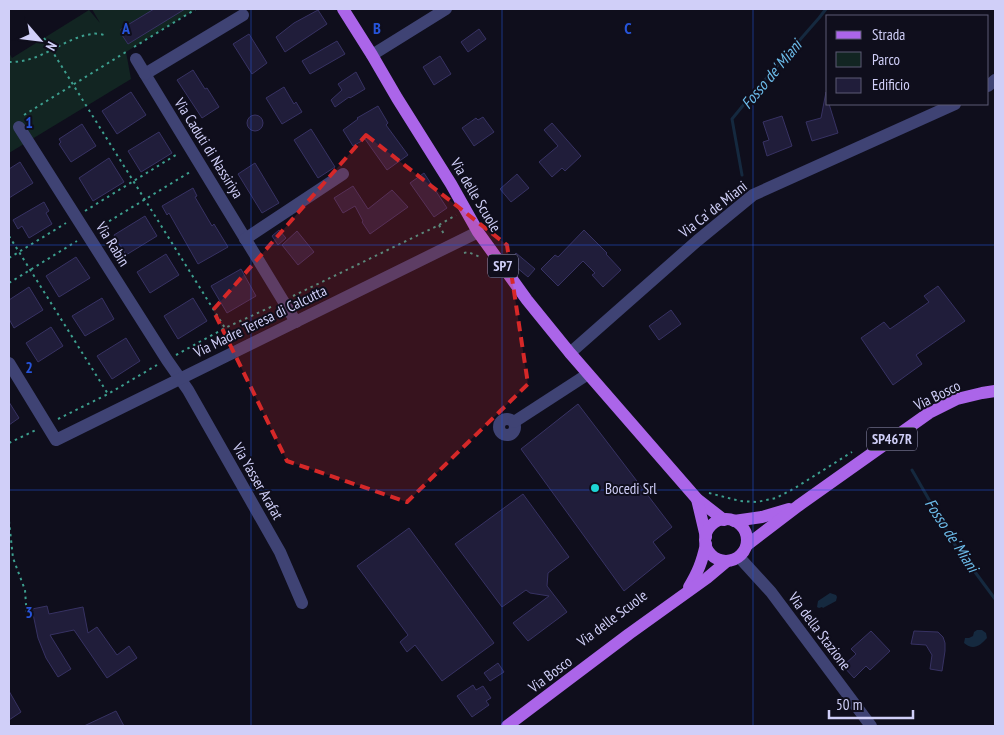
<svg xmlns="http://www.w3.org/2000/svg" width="1004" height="735" font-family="'PT Sans Narrow',sans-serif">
  <rect width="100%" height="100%" fill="#0f0e1c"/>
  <polygon fill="#122522" points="92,9 196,9 126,52 131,79 9,153 9,53 12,58 89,10 100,23"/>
  <g fill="#15293f">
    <polygon points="830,593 836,595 837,597 836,601 823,608 822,607 819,608 817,607 818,601"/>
    <path d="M977 630H982L986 633 987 638C980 646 973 651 964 643L965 638H969L973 636 974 632Z"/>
  </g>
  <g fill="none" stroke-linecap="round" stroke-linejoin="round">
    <g stroke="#15293f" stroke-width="3">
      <polyline points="742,175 732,119 750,97 819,18 826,9"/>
      <polyline points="912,470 955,545 995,599"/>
    </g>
  </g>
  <g fill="#201d3a" stroke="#373263">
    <polygon points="154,9 185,9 128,44 122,35 121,29"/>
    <polygon points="318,10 327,24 285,52 276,37 294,23"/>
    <polygon points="479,29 486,39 468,52 461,42"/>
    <polygon points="249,34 267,63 252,74 233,44"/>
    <polygon points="337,41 345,54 310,74 302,61"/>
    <polygon points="440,56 451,74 434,85 423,67"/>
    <polygon points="193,70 205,89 207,88 219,107 202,118 177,80"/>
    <polygon points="356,72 365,89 350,98 349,97 335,107 331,100 342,90 338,84"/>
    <polygon points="284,87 294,104 296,102 302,112 282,124 266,98"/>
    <polygon points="131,92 146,115 117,134 102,111"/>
    <polygon points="826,92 828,104 829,104 838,133 812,141 806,122 821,118"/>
    <polygon points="378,106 388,123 386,125 408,155 387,170 365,139 353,146 343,130 358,119 357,118"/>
    <circle cx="255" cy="123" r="8"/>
    <polygon points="782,116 792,146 767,156 763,142 769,140 763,122"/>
    <polygon points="483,117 494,132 474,146 462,128 476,118 478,120"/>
    <polygon points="552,123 581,156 565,171 562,168 552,177 539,162 558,146 544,130"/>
    <polygon points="82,124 96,146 71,162 59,144 61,142 59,139"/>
    <polygon points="311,129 335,167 318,178 294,140"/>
    <polygon points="159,132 172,153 141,172 128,151"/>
    <polygon points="109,158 124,182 93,201 79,178"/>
    <polygon points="20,162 33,183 9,198 9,169"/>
    <polygon points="255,163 279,203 262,213 238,174"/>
    <polygon points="424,173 447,208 434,217 410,183"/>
    <polygon points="517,174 529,188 511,202 500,189"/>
    <polygon points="353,186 368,209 392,190 408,207 370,234 362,222 363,221 355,206 343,213 334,198"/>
    <polygon points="193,188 197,196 195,197 212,226 214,224 228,247 198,264 169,213 167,215 162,206"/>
    <polygon points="44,202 49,211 46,213 52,224 29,238 22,226 18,229 13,220"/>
    <polygon points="145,216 157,236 126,255 114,235"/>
    <polygon points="279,230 286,238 278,245 272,236"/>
    <polygon points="584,230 607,253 606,254 621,270 603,287 592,275 595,273 583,261 558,286 541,269 555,255 558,257"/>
    <polygon points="297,231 314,252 298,265 282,245"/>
    <polygon points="516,253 535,269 528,277 509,261"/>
    <polygon points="166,254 179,275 150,293 137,272"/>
    <polygon points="76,257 90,278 59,297 46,276"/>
    <polygon points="241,269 256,296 227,313 211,286"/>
    <polygon points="938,286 965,321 916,355 922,364 893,385 861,338 884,322 890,329 929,302 924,296"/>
    <polygon points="29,287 43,310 14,328 9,319 9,300"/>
    <polygon points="102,298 114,319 85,336 72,316"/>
    <polygon points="193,298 207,321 178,339 164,316"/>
    <polygon points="671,310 681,324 659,340 649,326"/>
    <polygon points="51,327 63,346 38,362 26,343"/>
    <polygon points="126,338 140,361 112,379 97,356"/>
    <polygon points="9,402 19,418 9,425"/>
    <polygon points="578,404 672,527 653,542 665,558 624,591 521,449"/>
    <polygon points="523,494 569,557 548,573 547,586 567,612 528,641 513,623 549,596 530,593 526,590 502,607 455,544"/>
    <polygon points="409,528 494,643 442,681 415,645 407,652 400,642 408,635 357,566"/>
    <polygon points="47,606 49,614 83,607 88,633 97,627 117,655 129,646 137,658 107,678 74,630 50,635 71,669 58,677 46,658 38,638 32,609"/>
    <polygon points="871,631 890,651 870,670 866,666 854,678 843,666 856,654 851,649"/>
    <polygon points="914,631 938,632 943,637 945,643 945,651 942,671 930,669 932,655 926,645 911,644"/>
    <polygon points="498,663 504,672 490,681 484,673"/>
    <polygon points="473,685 476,690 483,686 491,698 486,701 489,705 472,717 457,696"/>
    <polygon points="9,691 21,712 9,720"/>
    <polygon points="116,711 124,726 84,726"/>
  </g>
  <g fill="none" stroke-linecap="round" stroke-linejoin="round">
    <g stroke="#3d9f8f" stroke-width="2" stroke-dasharray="2.5 4" stroke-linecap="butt">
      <polyline points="44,38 225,328"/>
      <polyline points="134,47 196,9"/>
      <path d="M9 62C42 63 62 38 92 34 95 33 100 34 104 35"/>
      <polyline points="24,115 126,52"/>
      <polyline points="85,211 179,153"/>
      <polyline points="439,225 445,236"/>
      <polyline points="98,228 190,172"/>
      <polyline points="9,236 108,394"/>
      <polyline points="464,253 468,252 480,257"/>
      <polyline points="9,258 66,223"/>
      <polyline points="9,283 77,241"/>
      <polyline points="293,296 439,225 456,215"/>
      <polyline points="176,355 225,328 273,306"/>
      <polyline points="58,419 108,394 157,365"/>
      <polyline points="9,443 36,430"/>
      <polyline points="709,493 740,501 757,502 776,498 795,488 852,452"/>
      <polyline points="9,521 13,558 25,590 27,619"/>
    </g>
    <g stroke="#3f4374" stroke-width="12">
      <polyline points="243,15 145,74 296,322"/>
      <polyline points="372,55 446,9"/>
      <polyline points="136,59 145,74"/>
      <polyline points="988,86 995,80"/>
      <polyline points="19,127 167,360 188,390 280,552 302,603"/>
      <polyline points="245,239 343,174"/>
      <polyline points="570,353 697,241 753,195 955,104"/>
      <polyline points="9,363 56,440 478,232"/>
      <circle cx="507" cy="427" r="8"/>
      <polyline points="514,422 588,374"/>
      <polyline points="739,557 771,592 871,726"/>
    </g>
    <g stroke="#ab65e9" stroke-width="12">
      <polyline points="343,9 372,55 397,98 451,184 478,232 527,300 570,353 697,499 724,520"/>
      <polyline points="697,499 706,537"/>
      <circle cx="726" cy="540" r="21"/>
      <polyline points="734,521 762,517 789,509"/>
      <polyline points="747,545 798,506 929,413 957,399 982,393 995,391"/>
      <path d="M689 587C698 572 702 562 706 544"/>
      <polyline points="507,726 629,634 707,578 726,562"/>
    </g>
  </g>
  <path fill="#d62828" fill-opacity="0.2" stroke="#d62828" stroke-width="4" stroke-dasharray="10 6" stroke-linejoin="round" d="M366 135 507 245 528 384 407 502 287 461 213 310Z"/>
  <path fill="none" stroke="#2654da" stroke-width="1" stroke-opacity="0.55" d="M251 9V726M502 9V726M753 9V726M9 245H995M9 490H995"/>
  <circle fill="#1ed5d5" stroke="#0f0e1c" stroke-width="2" cx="595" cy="488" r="5"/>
  <g text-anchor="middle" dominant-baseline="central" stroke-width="4" stroke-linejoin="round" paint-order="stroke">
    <g fill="#0f0e1c" stroke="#9695b6" stroke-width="1">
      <rect x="488" y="254.5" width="30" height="23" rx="4"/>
      <rect x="867" y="427.5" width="50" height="23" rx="4"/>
    </g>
    <g font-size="14" font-weight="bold" fill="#d0cff8">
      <text x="503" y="266">SP7</text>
      <text x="892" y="439">SP467R</text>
    </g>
    <g font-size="15" fill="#d0cff8" stroke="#0f0e1c">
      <text transform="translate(209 148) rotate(58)">Via Caduti di Nassiriya</text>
      <text transform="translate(476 195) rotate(59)">Via delle Scuole</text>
      <text transform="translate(713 209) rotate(-38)">Via Ca' de Miani</text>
      <text transform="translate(113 244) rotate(58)">Via Rabin</text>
      <text transform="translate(260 321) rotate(-26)">Via Madre Teresa di Calcutta</text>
      <text transform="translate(937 395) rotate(-26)">Via Bosco</text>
      <text transform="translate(258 481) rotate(60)">Via Yasser Arafat</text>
      <text transform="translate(612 618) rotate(-37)">Via delle Scuole</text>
      <text transform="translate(820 631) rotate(53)">Via della Stazione</text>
      <text transform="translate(550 674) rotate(-37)">Via Bosco</text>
    </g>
    <g font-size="15" fill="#d0cff8" stroke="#0f0e1c" text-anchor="start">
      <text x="605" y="488">Bocedi Srl</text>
    </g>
    <g font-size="16" font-style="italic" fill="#6cbcea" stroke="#0f0e1c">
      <text transform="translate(771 74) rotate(-50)">Fosso de' Miani</text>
      <text transform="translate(952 535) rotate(57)">Fosso de' Miani</text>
    </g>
  </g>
  <g font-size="16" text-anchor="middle" font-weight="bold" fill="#2654da" stroke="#0f0e1c" stroke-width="4" stroke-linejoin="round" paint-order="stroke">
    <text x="126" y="34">A</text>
    <text x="377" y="34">B</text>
    <text x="628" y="34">C</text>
    <text x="29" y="128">1</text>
    <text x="29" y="373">2</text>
    <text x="29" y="618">3</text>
  </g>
  <rect width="1004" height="735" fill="none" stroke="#d0cff8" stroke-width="20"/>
  <rect x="826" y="15" width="162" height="90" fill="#0f0e1c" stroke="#5c5b74"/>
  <rect x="836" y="31" width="25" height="8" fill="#ab65e9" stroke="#5c5b74"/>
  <text x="872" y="40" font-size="15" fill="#d0cff8">Strada</text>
  <rect x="836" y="52" width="25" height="15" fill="#122522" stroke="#5c5b74"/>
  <text x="872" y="65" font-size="15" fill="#d0cff8">Parco</text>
  <rect x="836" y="78" width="25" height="15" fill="#201d3a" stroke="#5c5b74"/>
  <text x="872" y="90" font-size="15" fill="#d0cff8">Edificio</text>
  <g transform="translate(40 40) rotate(118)" stroke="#0f0e1c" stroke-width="4" paint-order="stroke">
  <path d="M0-4L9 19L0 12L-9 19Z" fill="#d0cff8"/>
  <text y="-8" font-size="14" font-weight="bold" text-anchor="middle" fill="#d0cff8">N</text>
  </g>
  <path d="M829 710v8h84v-8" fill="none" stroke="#d0cff8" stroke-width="2.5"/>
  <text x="836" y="710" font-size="15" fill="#d0cff8" stroke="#0f0e1c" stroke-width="4" paint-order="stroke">50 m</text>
</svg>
